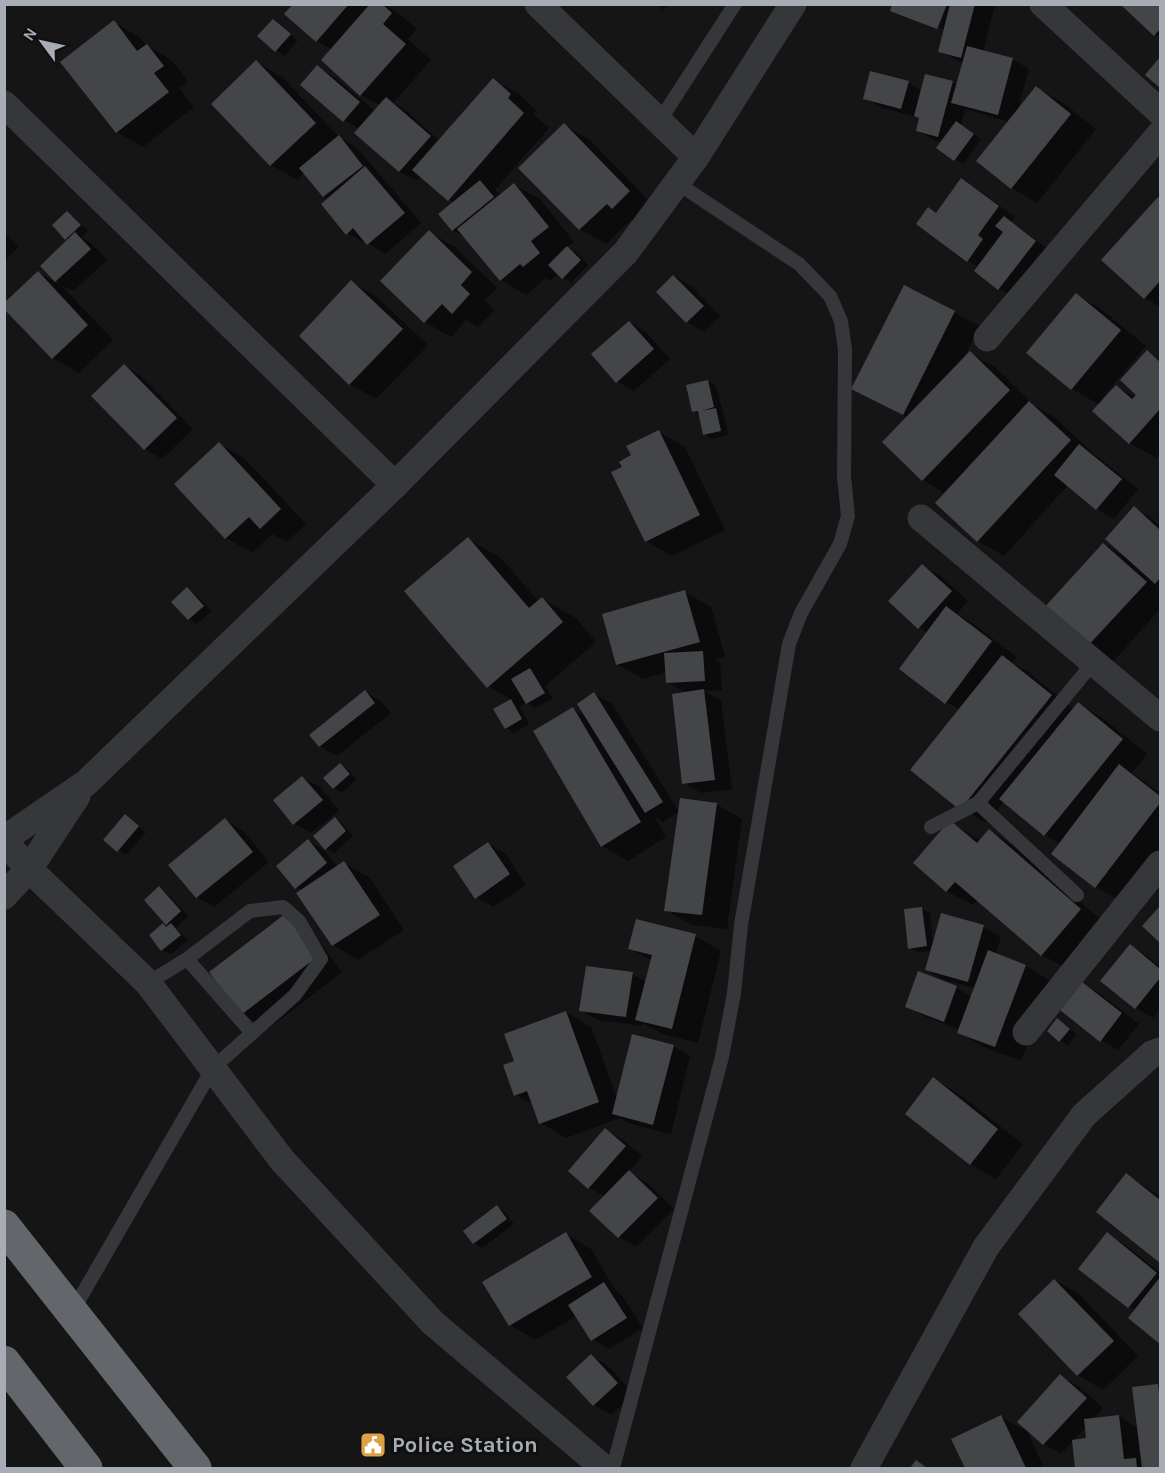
<svg xmlns="http://www.w3.org/2000/svg" width="1165" height="1473" font-family="Karla,sans-serif">
  <rect width="100%" height="100%" fill="#151516"/>
  <g fill="#0007">
    <polygon points="295,4 383,4 401,15 417,29 408,39 431,60 393,103 403,108 440,141 493,80 519,94 536,110 533,114 549,128 495,190 501,195 514,185 540,199 574,242 567,247 576,252 588,265 571,283 558,274 550,281 546,278 526,295 501,280 467,238 453,230 454,203 421,176 417,181 399,171 359,129 344,120 317,67 334,77 375,111 380,105 361,95 323,60 332,50 317,41 287,14"/>
    <polygon points="655,4 668,4 664,10"/>
    <polygon points="948,4 995,4 983,52 1012,59 1029,69 1018,110 1037,88 1062,102 1096,129 1037,203 1012,188 1009,122 965,109 961,125 981,139 963,164 955,159 942,142 935,141 918,131 921,118 882,108 865,98 908,82 922,91 952,82 958,85 964,63 940,52 944,34 938,31 944,33 945,30 939,28"/>
    <polygon points="1122,4 1160,4 1160,37 1155,34"/>
    <polygon points="273,21 298,40 284,56 259,36"/>
    <polygon points="114,22 139,37 146,45 172,61 188,81 179,88 194,107 143,147 117,132"/>
    <polygon points="256,62 282,77 340,138 356,147 421,223 385,254 366,242 365,243 347,233 329,199 324,196 305,172 297,180 271,165 213,104"/>
    <polygon points="564,125 590,140 655,207 639,223 632,219 606,244 580,229 520,168"/>
    <polygon points="961,180 978,190 1015,217 1011,222 1052,252 1016,298 999,288 978,267 967,260 937,214"/>
    <polygon points="1158,199 1160,201 1160,307 1145,298"/>
    <polygon points="67,213 75,218 88,231 81,237 92,244 107,260 73,291 61,285 113,340 79,373 53,358 38,273 59,284 42,266 68,240 54,225"/>
    <polygon points="4,232 19,247 4,261"/>
    <polygon points="429,232 455,247 497,288 485,300 495,310 478,327 466,320 451,337 425,322"/>
    <polygon points="674,276 691,286 720,316 704,332 687,322"/>
    <polygon points="352,282 377,297 428,345 376,399 350,384 301,336"/>
    <polygon points="1077,295 1102,310 1146,346 1102,398 1104,400 1116,386 1136,398 1147,352 1160,360 1160,453 1156,458 1130,443 1094,411 1100,405 1072,389"/>
    <polygon points="954,312 980,327 963,359 970,353 996,368 1035,406 1054,417 1095,455 1138,489 1114,519 1097,509 1068,485 1004,556 978,541 937,503 946,494 923,480 908,418 853,388"/>
    <polygon points="629,322 646,332 670,359 634,391 616,381"/>
    <polygon points="124,366 141,376 193,429 162,459 145,449"/>
    <polygon points="708,381 716,386 729,435 712,439 704,434 700,415 693,411"/>
    <polygon points="659,432 685,447 725,530 672,556 646,541 613,473 624,467"/>
    <polygon points="220,444 245,459 306,524 287,542 272,534 252,553 226,538 176,485"/>
    <polygon points="1134,508 1151,518 1160,526 1160,585 1157,585 1160,588 1160,609 1112,663 1045,610 1104,544 1125,557"/>
    <polygon points="468,539 501,558 539,602 542,599 576,618 596,642 545,686 553,698 535,708 526,702 520,707 529,724 514,733 506,728 495,709 512,700 488,686"/>
    <polygon points="922,566 939,575 968,601 957,614 972,623 1017,657 1012,663 1028,672 1074,709 1078,704 1104,719 1147,754 1132,773 1160,793 1160,851 1122,902 1096,887 1053,853 1060,844 1044,834 1004,801 986,823 961,808 960,710 946,702 928,633 919,627"/>
    <polygon points="187,589 195,594 211,611 197,624 189,619 173,603"/>
    <polygon points="685,592 711,607 725,656 715,659 720,662 722,690 704,691 721,701 732,789 701,793 684,783 686,693 667,682 667,672 643,679 617,664"/>
    <polygon points="365,692 382,702 391,713 337,756 320,746"/>
    <polygon points="594,694 612,704 679,812 663,822 654,816 666,837 628,861 602,846 573,709 586,716"/>
    <polygon points="340,765 348,770 357,779 342,793 334,788"/>
    <polygon points="303,778 320,787 339,811 311,833 294,823"/>
    <polygon points="716,804 742,819 727,929 692,925 666,910"/>
    <polygon points="126,816 146,832 126,855 105,839"/>
    <polygon points="335,819 343,824 353,836 334,853 326,848"/>
    <polygon points="225,820 242,830 269,862 214,907 197,897 171,865"/>
    <polygon points="950,822 981,841 989,831 1015,846 1106,924 1068,969 1042,955 978,900 972,905 947,891"/>
    <polygon points="308,841 325,851 338,867 344,863 370,878 404,930 358,960 333,945 302,891 296,888 278,866"/>
    <polygon points="489,844 506,854 526,885 493,907 476,897"/>
    <polygon points="159,888 167,893 188,916 176,928 188,940 171,954 162,950 163,925 168,928 171,925 167,923"/>
    <polygon points="921,908 930,913 933,945 942,915 984,927 1001,937 995,955 1026,966 1051,981 1021,1061 984,1047 959,1032 959,1030 924,1016 907,1006 919,973 957,988 972,997 975,988 944,980 927,970 932,951 918,952 910,948"/>
    <polygon points="285,916 311,931 342,972 268,1029 242,1014"/>
    <polygon points="695,936 721,951 698,1043 663,1034 643,1023 643,1026 598,1020 581,1010 632,974 647,982 652,961 630,948"/>
    <polygon points="1130,946 1147,956 1160,967 1160,1008 1153,1018 1136,1008"/>
    <polygon points="1082,984 1099,993 1139,1024 1118,1050 1101,1040 1062,1010"/>
    <polygon points="566,1012 591,1027 617,1098 673,1046 690,1056 671,1134 631,1124 620,1118 566,1138 541,1123 534,1105 516,1095 516,1062"/>
    <polygon points="1058,1020 1077,1034 1068,1045 1060,1040"/>
    <polygon points="934,1079 959,1094 1023,1144 996,1179 970,1164"/>
    <polygon points="606,1130 623,1140 642,1156 629,1172 646,1182 674,1209 636,1247 619,1237 592,1210 605,1197 589,1188 570,1170"/>
    <polygon points="1126,1175 1160,1196 1160,1261 1098,1212"/>
    <polygon points="497,1207 505,1212 514,1224 482,1248 474,1243"/>
    <polygon points="566,1234 591,1249 616,1291 621,1294 643,1328 609,1349 592,1339 577,1316 535,1340 510,1325"/>
    <polygon points="1107,1234 1124,1244 1160,1273 1160,1342 1130,1318 1135,1311 1080,1268"/>
    <polygon points="1055,1280 1080,1295 1138,1356 1103,1390 1078,1375"/>
    <polygon points="591,1356 608,1366 634,1394 611,1415 594,1405 568,1377"/>
    <polygon points="1061,1376 1078,1386 1103,1408 1093,1419 1119,1416 1138,1428 1158,1385 1160,1387 1160,1468 1077,1468 1074,1441 1088,1439 1086,1427 1061,1454 1044,1444 1019,1421"/>
    <polygon points="1001,1417 1027,1431 1044,1468 967,1468 953,1439"/>
  </g>
  <g fill="#444549">
    <polygon points="293,4 349,4 316,42 284,14"/>
    <polygon points="370,4 382,4 392,13 383,24 406,44 360,96 321,60"/>
    <polygon points="892,4 947,4 937,29 890,11"/>
    <polygon points="950,4 975,4 961,58 938,52"/>
    <polygon points="1120,4 1160,4 1160,29 1154,36"/>
    <polygon points="273,19 291,34 275,52 257,36"/>
    <polygon points="114,20 137,51 147,44 164,66 154,73 169,92 116,133 60,62"/>
    <polygon points="967,46 1013,58 998,115 951,103"/>
    <polygon points="1160,57 1160,88 1145,75"/>
    <polygon points="256,60 316,123 270,166 211,104"/>
    <polygon points="317,65 360,102 343,122 300,85"/>
    <polygon points="870,71 909,81 901,109 863,99"/>
    <polygon points="925,74 953,81 938,137 916,131 919,118 914,116"/>
    <polygon points="493,78 511,94 508,98 524,113 448,201 412,170"/>
    <polygon points="1036,86 1071,114 1011,189 976,161"/>
    <polygon points="386,97 431,136 399,172 354,133"/>
    <polygon points="956,121 974,134 954,161 936,148"/>
    <polygon points="564,123 630,191 612,209 607,204 579,230 518,168"/>
    <polygon points="339,135 363,166 323,197 299,168"/>
    <polygon points="365,166 405,213 367,245 353,228 346,235 321,204"/>
    <polygon points="961,178 999,206 978,235 983,239 967,262 916,224 928,207 936,213"/>
    <polygon points="480,180 494,197 452,231 438,214"/>
    <polygon points="514,183 549,227 531,241 540,253 523,267 520,264 500,281 457,229"/>
    <polygon points="1158,197 1160,200 1160,281 1144,299 1101,260"/>
    <polygon points="67,211 81,225 65,240 52,225"/>
    <polygon points="1004,216 1036,241 998,290 974,271 1003,232 995,226"/>
    <polygon points="429,230 472,272 461,285 470,294 452,314 442,304 424,323 380,281"/>
    <polygon points="75,232 91,249 55,282 40,266"/>
    <polygon points="567,246 581,260 562,279 548,265"/>
    <polygon points="38,271 88,325 52,359 4,309 4,303"/>
    <polygon points="673,275 704,306 686,323 656,292"/>
    <polygon points="351,280 403,329 349,385 299,336"/>
    <polygon points="904,285 955,311 903,415 851,389"/>
    <polygon points="1076,293 1121,330 1071,390 1026,353"/>
    <polygon points="629,321 654,349 616,383 591,354"/>
    <polygon points="1147,350 1160,362 1160,409 1129,444 1092,411 1116,385 1132,399 1136,395 1120,380"/>
    <polygon points="970,351 1010,390 922,481 882,442"/>
    <polygon points="124,364 177,418 144,450 91,396"/>
    <polygon points="708,380 714,407 702,411 716,408 721,431 703,435 698,411 692,412 686,385"/>
    <polygon points="1029,401 1071,440 977,542 935,503"/>
    <polygon points="659,430 700,515 645,542 611,472 622,467 619,462 631,455 626,446"/>
    <polygon points="219,442 281,509 260,529 249,517 225,539 174,484"/>
    <polygon points="1079,444 1122,479 1096,510 1054,475"/>
    <polygon points="1134,506 1160,530 1160,578 1155,584 1105,539"/>
    <polygon points="468,537 529,608 542,597 563,622 487,688 404,591"/>
    <polygon points="1103,543 1147,582 1085,649 1042,610"/>
    <polygon points="922,564 952,591 918,629 888,601"/>
    <polygon points="187,587 204,606 188,620 171,602"/>
    <polygon points="685,590 700,642 616,665 602,614"/>
    <polygon points="946,606 992,641 945,704 899,669"/>
    <polygon points="703,651 705,681 666,683 664,653"/>
    <polygon points="1002,655 1052,695 960,810 910,770"/>
    <polygon points="530,668 545,693 526,704 511,679"/>
    <polygon points="704,689 715,780 682,784 672,694"/>
    <polygon points="365,690 375,703 319,747 309,735"/>
    <polygon points="594,692 663,802 645,813 577,704"/>
    <polygon points="511,699 522,719 505,729 493,709"/>
    <polygon points="1078,702 1123,739 1044,836 999,799"/>
    <polygon points="573,707 641,822 601,847 533,731"/>
    <polygon points="340,763 350,774 333,789 323,778"/>
    <polygon points="1119,764 1160,796 1160,803 1095,888 1051,854"/>
    <polygon points="302,776 323,800 293,825 273,800"/>
    <polygon points="680,798 717,803 702,915 664,911"/>
    <polygon points="125,814 139,826 117,852 103,840"/>
    <polygon points="335,817 346,831 325,850 313,836"/>
    <polygon points="225,818 253,852 196,898 168,865"/>
    <polygon points="950,820 977,843 989,829 1081,909 1041,956 955,882 946,892 913,863"/>
    <polygon points="308,839 327,863 295,889 276,866"/>
    <polygon points="488,842 510,874 475,899 453,866"/>
    <polygon points="344,861 380,915 332,946 296,893"/>
    <polygon points="159,886 181,911 166,925 144,900"/>
    <polygon points="1160,906 1160,943 1142,926"/>
    <polygon points="922,907 927,946 908,949 904,909"/>
    <polygon points="941,913 984,925 968,982 925,970"/>
    <polygon points="285,914 317,957 241,1015 209,972"/>
    <polygon points="636,919 696,934 672,1029 635,1020 652,955 628,949"/>
    <polygon points="163,923 166,927 171,923 181,935 161,951 149,935"/>
    <polygon points="1130,944 1160,969 1160,978 1135,1009 1100,981"/>
    <polygon points="988,950 1026,965 995,1047 957,1033"/>
    <polygon points="586,966 633,972 626,1017 579,1011"/>
    <polygon points="918,971 957,986 944,1022 905,1007"/>
    <polygon points="1082,982 1122,1013 1100,1042 1060,1010"/>
    <polygon points="566,1011 599,1102 539,1124 527,1091 514,1096 503,1065 514,1061 504,1034"/>
    <polygon points="1057,1018 1070,1029 1059,1042 1047,1031"/>
    <polygon points="632,1034 674,1045 653,1125 612,1114"/>
    <polygon points="933,1077 998,1129 970,1165 905,1114"/>
    <polygon points="605,1128 626,1146 588,1189 568,1171"/>
    <polygon points="629,1170 658,1198 618,1238 589,1211"/>
    <polygon points="1126,1173 1160,1200 1160,1263 1096,1212"/>
    <polygon points="497,1205 507,1219 473,1244 463,1231"/>
    <polygon points="566,1232 592,1277 509,1326 482,1282"/>
    <polygon points="1107,1232 1157,1273 1128,1308 1078,1269"/>
    <polygon points="1160,1277 1160,1344 1128,1318"/>
    <polygon points="1054,1279 1114,1341 1077,1376 1018,1314"/>
    <polygon points="604,1282 627,1318 591,1341 568,1305"/>
    <polygon points="591,1354 618,1383 593,1406 566,1377"/>
    <polygon points="1060,1374 1087,1398 1043,1445 1017,1422"/>
    <polygon points="1158,1384 1160,1401 1160,1468 1142,1468 1132,1387"/>
    <polygon points="1001,1415 1026,1468 965,1468 951,1439"/>
    <polygon points="1119,1415 1124,1459 1136,1458 1137,1468 1075,1468 1072,1440 1086,1438 1084,1419"/>
    <polygon points="916,1460 927,1468 910,1468"/>
  </g>
  <g fill="none" stroke-linecap="round" stroke-linejoin="round">
    <g stroke="#36373b" stroke-width="14">
      <polyline points="659,122 735,4"/>
      <polyline points="978,803 1077,895"/>
      <polyline points="931,827 978,803 1093,663"/>
      <polyline points="187,959 252,1033"/>
      <polyline points="72,1312 213,1068 295,995 321,959 299,921 283,907 250,911 187,959 148,983"/>
      <polyline points="613,1468 722,1057 734,993 741,925 789,644 801,613 840,544 848,516 844,477 845,350 841,321 830,296 799,264 677,183"/>
    </g>
    <g stroke="#36373b" stroke-width="27">
      <polyline points="538,4 696,157"/>
      <polyline points="1043,4 1160,112"/>
      <polyline points="4,104 395,485"/>
      <polyline points="987,338 1160,134"/>
      <polyline points="921,518 1160,718"/>
      <polyline points="4,839 86,783 395,485 626,252 696,157 793,4"/>
      <polyline points="4,841 29,869 148,983 282,1160 433,1323 604,1468"/>
      <polyline points="4,896 29,869 77,796"/>
      <polyline points="1026,1032 1160,864"/>
      <polyline points="864,1468 986,1247 1084,1115 1152,1054 1160,1051"/>
    </g>
    <g stroke="#63666b" stroke-width="33">
      <polyline points="4,1226 195,1468"/>
      <polyline points="4,1362 86,1468"/>
    </g>
  </g>
  <defs>
    <symbol id="civic-square" viewBox="-11 -11 22 22"><rect x="-9" y="-9" width="18" height="18" rx="4" fill="#dca147" stroke="#101011"/><path d="M-.6-6.5H3V-4.5H.6V-3L4-1V1h2V6H-6V1h2V-1L-.6-3ZM-1.2 2.5V6h2.4V2.5Z" fill="#fff"/></symbol>
  </defs>
  <g fill-rule="evenodd">
    <use href="#civic-square" x="358" y="1430" width="30" height="30"/>
  </g>
  <g text-anchor="middle" dominant-baseline="central" stroke-width="6" stroke-linejoin="round" paint-order="stroke">
    <g font-size="22" font-weight="bold" fill="#a8adb5" stroke="#101011" text-anchor="start">
      <text x="392" y="1445">Police Station</text>
    </g>
  </g>
  <rect width="1165" height="1473" fill="none" stroke="#a8adb5" stroke-width="12"/>
  <g transform="translate(42 42) rotate(303)" stroke="#101011" stroke-width="4.5" paint-order="stroke">
  <path d="M0-4.5L10 22L0 15L-10 22Z" fill="#a8adb5"/>
  <text y="-9" font-size="16" font-weight="bold" text-anchor="middle" fill="#a8adb5">N</text>
  </g>
</svg>
